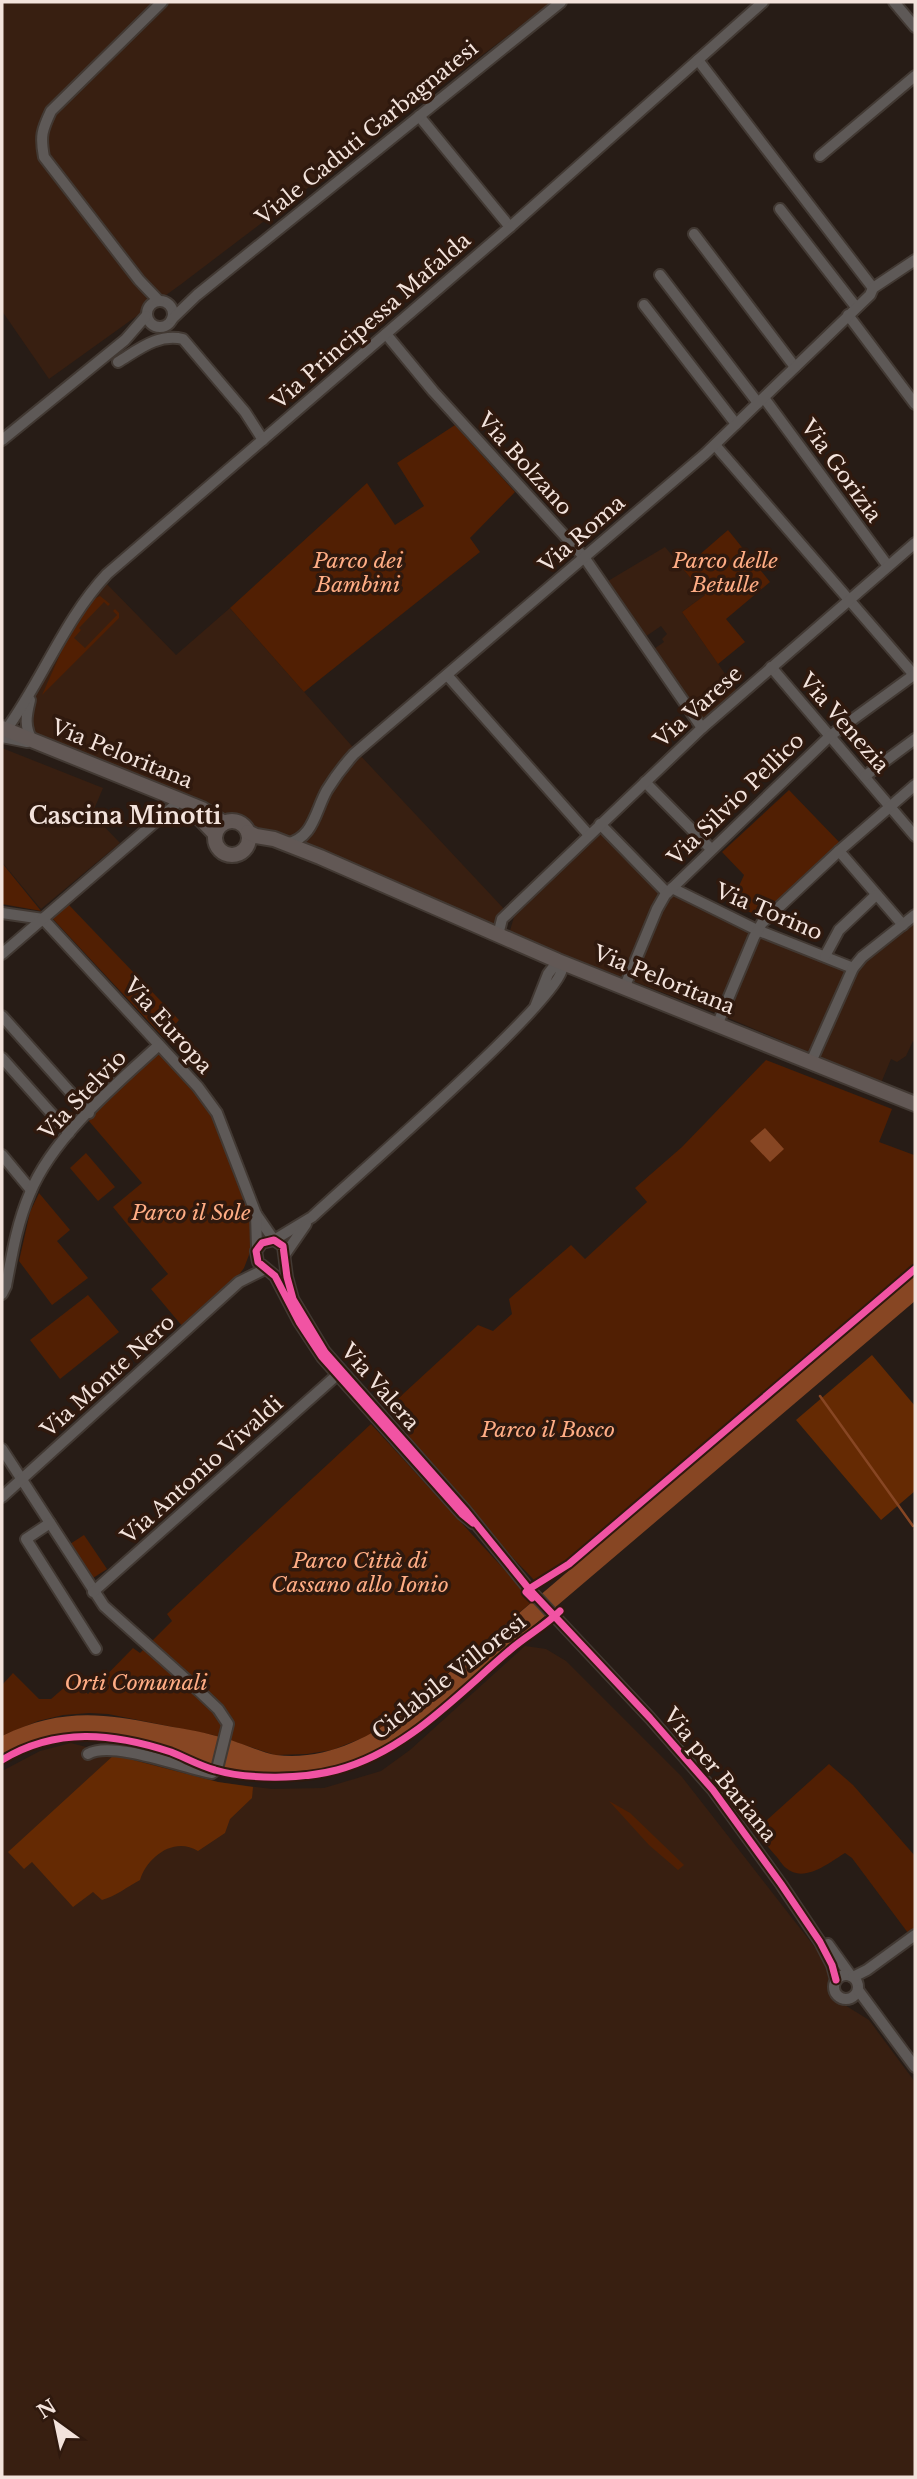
<svg xmlns="http://www.w3.org/2000/svg" width="917" height="2479" font-family="'Libre Baskerville',serif">
  <rect width="100%" height="100%" fill="#271c16"/>
  <g fill="#381f11">
    <polygon points="2,2 552,2 180,285 49,379 2,311"/>
    <polygon points="665,547 705,595 682,612 739,694 702,726 651,651 664,642 662,639 667,634 661,626 645,637 608,581"/>
    <polygon points="103,580 176,655 230,608 358,753 506,911 491,927 250,832 236,821 225,822 32,736 29,729 34,692"/>
    <polygon points="2,748 103,788 92,814 120,843 41,909 2,862"/>
    <polygon points="600,827 669,893 754,933 857,968 915,921 915,1044 913,1041 906,1056 897,1062 891,1059 881,1083 719,1014 509,934 516,910"/>
    <polygon points="525,1646 546,1649 566,1661 682,1777 824,1959 832,1979 831,1988 835,1999 869,2020 915,2082 915,2477 2,2477 2,1771 40,1751 71,1743 218,1782 272,1789 324,1788 381,1771 410,1750"/>
  </g>
  <g fill="#511f03">
    <polygon points="455,425 515,492 470,538 480,552 304,692 230,608 367,483 395,525 424,506 397,463"/>
    <polygon points="728,530 770,582 726,619 745,642 718,664 682,612 705,595 683,569"/>
    <polygon points="100,596 110,604 108,606 104,602 79,628 81,630 74,638 85,648 117,615 113,611 115,609 119,613 119,618 42,695 66,641 94,599"/>
    <polygon points="789,790 840,843 761,917 731,904 744,875 722,852"/>
    <polygon points="2,863 41,911 2,904"/>
    <polygon points="68,904 179,1020 164,1038 52,918"/>
    <polygon points="159,1050 208,1104 251,1215 252,1247 244,1268 231,1285 183,1327 151,1289 168,1274 113,1207 142,1183 88,1120"/>
    <polygon points="766,1060 892,1109 879,1142 914,1155 915,1152 915,1266 556,1571 535,1581 434,1475 390,1406 478,1325 493,1331 512,1314 509,1299 571,1245 585,1259 647,1202 635,1188 682,1147"/>
    <polygon points="86,1153 115,1187 98,1201 70,1168"/>
    <polygon points="39,1193 70,1230 57,1241 88,1278 52,1305 19,1261 30,1212"/>
    <polygon points="88,1295 119,1332 60,1379 30,1340"/>
    <polygon points="371,1424 533,1601 387,1724 370,1735 332,1750 307,1754 275,1755 213,1735 108,1714 89,1713 63,1715 38,1721 2,1736 2,1685 13,1673 39,1699 51,1699 73,1680 88,1694 133,1648 140,1653 172,1621 167,1614"/>
    <polygon points="84,1535 107,1569 90,1580 67,1546"/>
    <path d="M829 1764 853 1785 915 1856V1928L908 1933 852 1858 845 1853C830 1862 804 1884 786 1868 782 1865 779 1859 775 1855 767 1846 762 1840 758 1828Z"/>
    <polygon points="609,1801 630,1813 684,1865 678,1870 649,1845"/>
  </g>
  <g fill="#652a03">
    <polygon points="872,1355 915,1406 915,1491 881,1520 796,1420"/>
    <path d="M114 1755 218 1782 253 1787 252 1798 230 1819 225 1833 198 1851C174 1836 147 1857 140 1880 127 1887 116 1896 102 1900L93 1892 73 1907 32 1862 24 1869 8 1852Z"/>
  </g>
  <g fill="#874623">
    <polygon points="765,1128 784,1149 770,1162 750,1141"/>
    <path d="M915 1276V1301L417 1725C367 1765 331 1772 268 1772 251 1772 232 1772 215 1767 198 1763 182 1753 166 1748 104 1726 60 1726 2 1756V1736C57 1709 99 1712 157 1724 178 1728 200 1731 220 1737 237 1741 260 1752 276 1755 323 1761 369 1739 404 1711Z"/>
  </g>
  <g fill="none" stroke-linecap="round" stroke-linejoin="round">
    <g stroke="#874623" stroke-width="2.5">
      <polyline points="820,1396 913,1526"/>
      <polyline points="915,1529 915,1530"/>
    </g>
    <defs>
      <g id="minor">
        <polyline points="894,2 915,27"/>
        <polyline points="698,60 873,288"/>
        <polyline points="419,116 510,227"/>
        <polyline points="820,156 915,76"/>
        <polyline points="780,209 856,307"/>
        <polyline points="694,234 795,367"/>
        <polyline points="660,275 758,403"/>
        <circle cx="160" cy="314" r="13"/>
        <path d="M159 301 139 280 44 157C40 136 42 130 51 111L162 2"/>
        <polyline points="644,305 736,424"/>
        <polyline points="848,315 915,404"/>
        <polyline points="172,319 197,295 561,2"/>
        <polyline points="386,334 433,391 584,557 702,728"/>
        <path d="M118 362C138 350 158 333 183 339L245 412 263 440"/>
        <polyline points="764,398 888,566"/>
        <polyline points="2,440 125,340 146,316"/>
        <polyline points="715,445 915,676"/>
        <polyline points="771,667 915,836"/>
        <polyline points="447,675 589,835"/>
        <path d="M30 700C26 716 24 727 33 742"/>
        <path d="M6 730C43 679 64 620 107 574L510 227 763 2"/>
        <polyline points="2,737 27,742"/>
        <polyline points="865,776 915,739"/>
        <polyline points="645,782 711,849"/>
        <polyline points="600,824 667,893"/>
        <path d="M286 844C314 838 315 811 327 790 335 777 344 765 354 754L705 454 870 295 873 288 915 260"/>
        <polyline points="839,851 903,925"/>
        <polyline points="672,888 757,930 853,968"/>
        <polyline points="2,913 43,919 198,1087 217,1113 256,1214 274,1240"/>
        <polyline points="498,935 502,919 702,728 915,543"/>
        <polyline points="2,954 175,805"/>
        <polyline points="825,956 839,930 876,895"/>
        <polyline points="625,986 657,909 665,895 830,736 915,674"/>
        <polyline points="2,1016 89,1113"/>
        <polyline points="718,1023 754,937 762,923 839,851 915,785"/>
        <polyline points="2,1058 69,1133"/>
        <polyline points="811,1062 853,968 862,957 915,915"/>
        <polyline points="2,1155 31,1190"/>
        <polyline points="256,1214 257,1248"/>
        <path d="M274 1240 312 1217C349 1182 558 1001 562 969L558 961 548 974 535 1007"/>
        <polyline points="286,1253 306,1224"/>
        <path d="M2 1294 6 1286C12 1254 17 1223 30 1193 53 1137 115 1085 159 1045"/>
        <path d="M2 1449 104 1606 198 1690 218 1709 228 1724 217 1769 212 1773C184 1768 112 1740 88 1754"/>
        <polyline points="2,1497 239,1282 265,1269"/>
        <polyline points="50,1523 26,1539 96,1649"/>
        <polyline points="473,1523 462,1514 322,1357 299,1322 275,1276 258,1262 256,1251 262,1243 274,1240 283,1246 287,1277 293,1299 325,1352 465,1510 529,1589 650,1718 713,1790 781,1884 820,1942 832,1965 836,1980"/>
        <polyline points="93,1592 337,1375"/>
        <polyline points="828,1944 851,1976"/>
        <circle cx="846" cy="1987" r="12"/>
        <polyline points="853,1977 867,1970 915,1935"/>
        <polyline points="858,1990 915,2067"/>
      </g>
      <g id="major">
        <polyline points="2,728 202,809 224,823"/>
        <polyline points="197,815 215,834"/>
        <circle cx="232" cy="838" r="17"/>
        <polyline points="248,832 256,836 274,839 320,857 558,961 915,1104"/>
      </g>
    </defs>
    <use href="#minor" stroke="#423933" stroke-width="14"/>
    <use href="#major" stroke="#423933" stroke-width="18"/>
    <use href="#minor" stroke="#5e5957" stroke-width="10"/>
    <use href="#major" stroke="#625855" stroke-width="14"/>
    <defs>
      <g id="cycleway">
        <polyline points="473,1523 462,1514 322,1357 299,1322 275,1276 258,1262 256,1251 262,1243 274,1240 283,1246 287,1277 293,1299 325,1352 465,1510 529,1589 650,1718 713,1790 781,1884 820,1942 832,1965 836,1980"/>
        <polyline points="532,1598 526,1592 529,1589 569,1564 915,1269"/>
        <path d="M2 1760C56 1727 113 1733 171 1752 186 1758 200 1766 215 1770 249 1780 303 1779 337 1770 406 1752 457 1695 510 1650 526 1636 545 1626 560 1611"/>
      </g>
    </defs>
    <use href="#cycleway" stroke="#2f190e" stroke-width="11"/>
    <use href="#cycleway" stroke="#f153a3" stroke-width="7"/>
  </g>
  <g text-anchor="middle" dominant-baseline="central" stroke-width="7" stroke-linejoin="round" paint-order="stroke">
    <g font-size="21" fill="#f3e3dc" stroke="#2f190e">
      <text transform="translate(367 133) rotate(-39)">Viale Caduti Garbagnatesi</text>
      <text transform="translate(371 321) rotate(-41)">Via Principessa Mafalda</text>
      <text transform="translate(525 464) rotate(48)">Via Bolzano</text>
      <text transform="translate(841 471) rotate(54)">Via Gorizia</text>
      <text transform="translate(582 534) rotate(-41)">Via Roma</text>
      <text transform="translate(698 707) rotate(-42)">Via Varese</text>
      <text transform="translate(844 723) rotate(49)">Via Venezia</text>
      <text transform="translate(122 754) rotate(22)">Via Peloritana</text>
      <text transform="translate(736 799) rotate(-44)">Via Silvio Pellico</text>
      <text transform="translate(769 912) rotate(23)">Via Torino</text>
      <text transform="translate(664 980) rotate(22)">Via Peloritana</text>
      <text transform="translate(168 1026) rotate(48)">Via Europa</text>
      <text transform="translate(83 1095) rotate(-46)">Via Stelvio</text>
      <text transform="translate(108 1376) rotate(-42)">Via Monte Nero</text>
      <text transform="translate(380 1387) rotate(49)">Via Valera</text>
      <text transform="translate(202 1470) rotate(-42)">Via Antonio Vivaldi</text>
      <text transform="translate(449 1677) rotate(-38)">Ciclabile Villoresi</text>
      <text transform="translate(720 1775) rotate(51)">Via per Bariana</text>
    </g>
    <g font-size="21" font-style="italic" fill="#ffad85" stroke="#2f190e">
      <text x="358" y="561">Parco dei<tspan x="358" dy="24">Bambini</tspan></text>
      <text x="725" y="561">Parco delle<tspan x="725" dy="24">Betulle</tspan></text>
      <text x="191" y="1213">Parco il Sole</text>
      <text x="548" y="1430">Parco il Bosco</text>
      <text x="360" y="1561">Parco Città di<tspan x="360" dy="24">Cassano allo Ionio</tspan></text>
      <text x="136" y="1683">Orti Comunali</text>
    </g>
    <g font-size="23" font-weight="bold" fill="#f3e3dc" stroke="#2f190e">
      <text x="125" y="816">Cascina Minotti</text>
    </g>
  </g>
  <rect width="917" height="2479" fill="none" stroke="#f3e3dc" stroke-width="7"/>
  <g transform="translate(56 2423) rotate(327)" stroke="#2f190e" stroke-width="5" paint-order="stroke">
  <path d="M0-5L12 26L0 18L-12 26Z" fill="#f3e3dc"/>
  <text y="-10" font-size="19" font-weight="bold" text-anchor="middle" fill="#f3e3dc">N</text>
  </g>
</svg>
